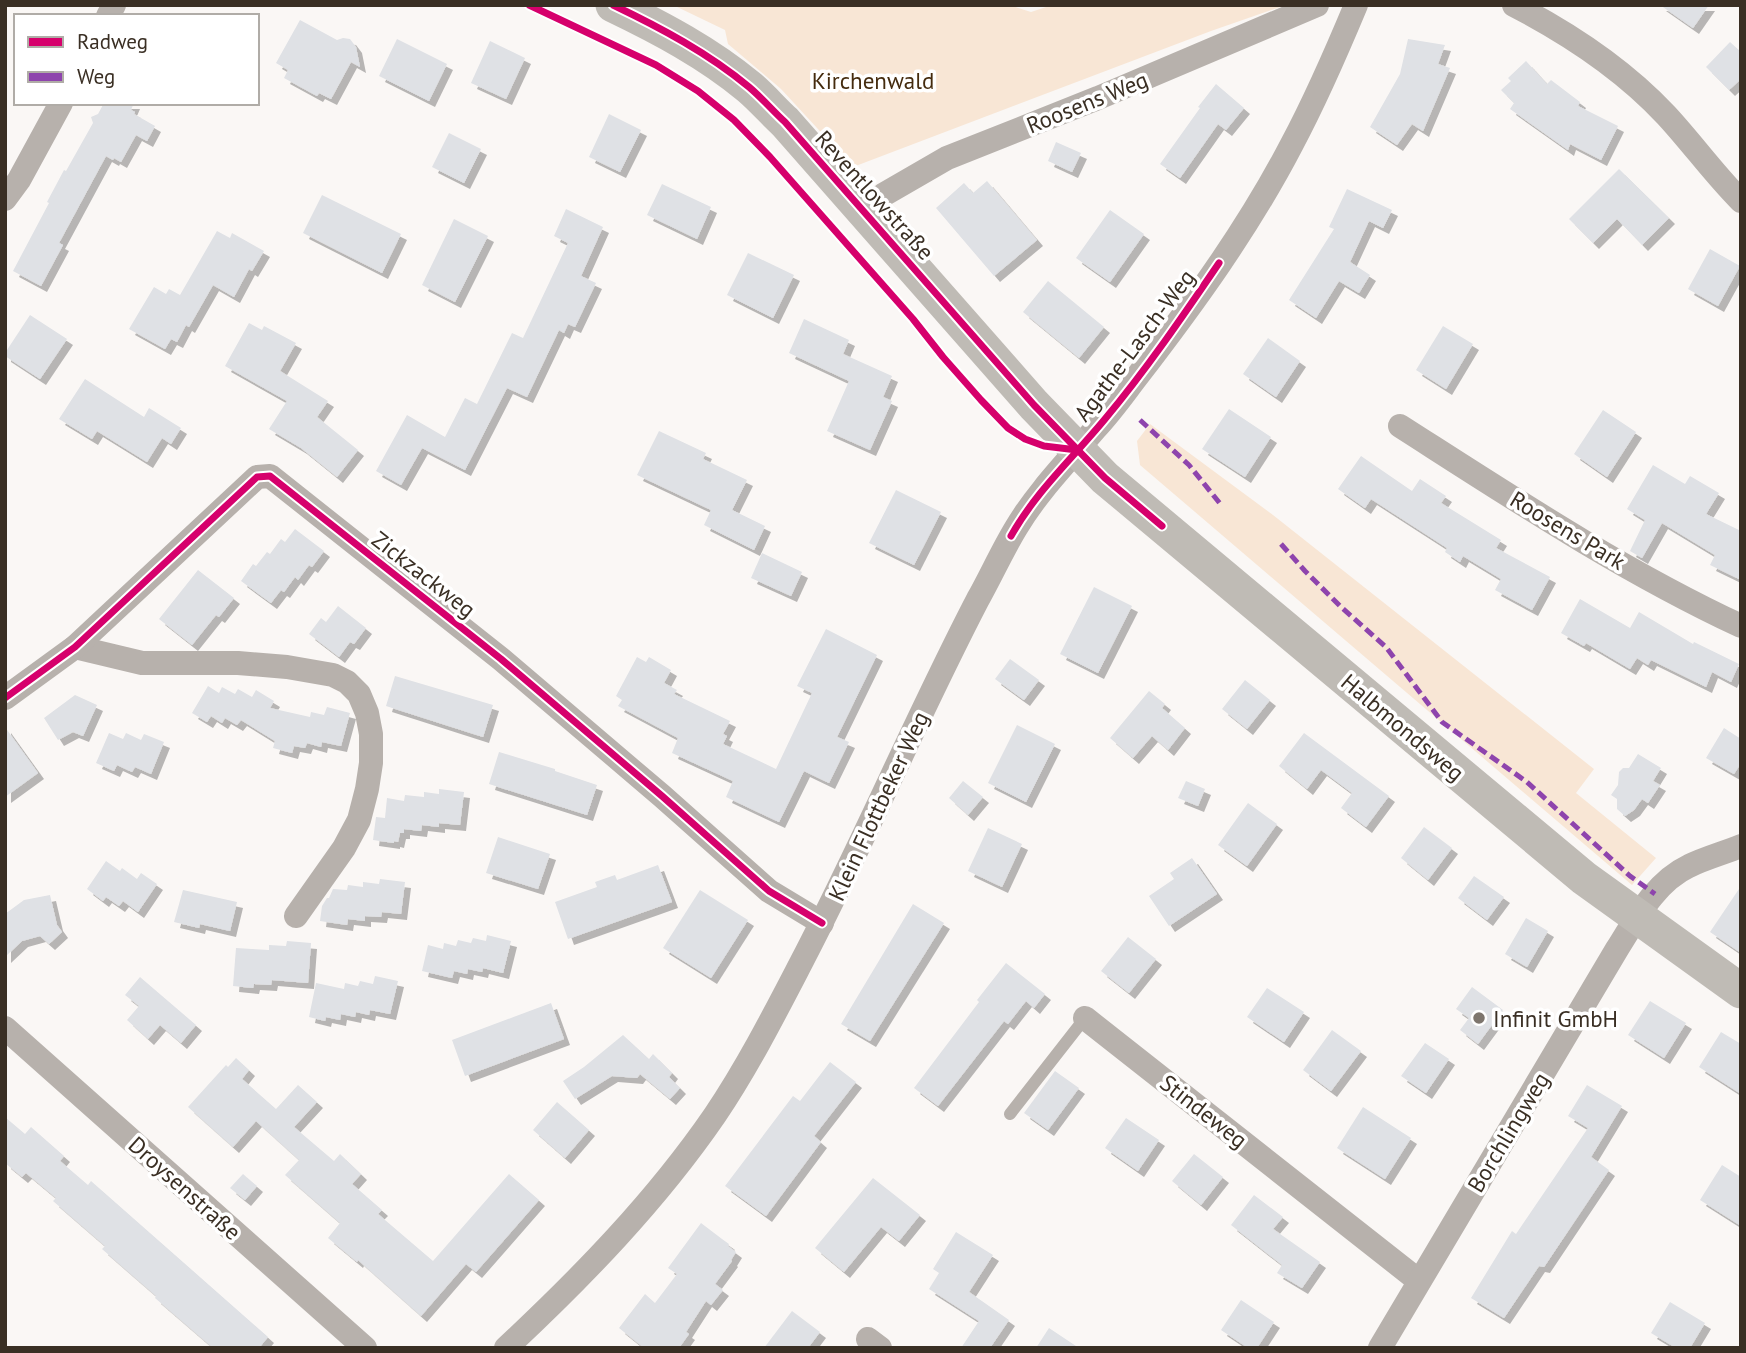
<svg xmlns="http://www.w3.org/2000/svg" width="1746" height="1353" font-family="'PT Sans',sans-serif">
  <defs>
    <filter id="shadow"><feDropShadow dx="6" dy="6" stdDeviation="0" flood-color="#0004"/></filter>
  </defs>
  <rect width="100%" height="100%" fill="#faf7f5"/>
  <g fill="#f8e6d5">
    <polygon points="673,5 1009,5 1031,12 1052,5 1286,5 1211,31 853,167 781,89 728,44 725,30"/>
    <polygon points="1150,424 1273,515 1594,769 1576,793 1656,858 1632,885 1140,465 1137,441"/>
  </g>
  <g fill="#dfe1e5" filter="url(#shadow)">
    <polygon points="1660,5 1709,5 1693,28"/>
    <polygon points="300,20 337,40 343,38 350,39 356,47 360,67 351,62 331,99 319,93 317,96 284,78 288,70 276,63"/>
    <polygon points="397,39 447,64 429,101 379,76"/>
    <polygon points="1408,39 1445,45 1438,64 1450,68 1423,131 1412,124 1397,145 1370,127 1400,74"/>
    <polygon points="490,41 525,58 506,99 471,83"/>
    <polygon points="1730,42 1741,52 1741,79 1729,90 1706,67"/>
    <polygon points="1526,61 1547,84 1551,80 1580,102 1578,106 1618,126 1601,160 1570,144 1568,150 1510,109 1514,103 1501,90 1511,81 1508,78"/>
    <polygon points="1216,84 1244,108 1226,130 1218,124 1180,178 1160,164 1200,108 1198,107"/>
    <polygon points="104,103 134,103 131,110 135,112 134,114 155,126 147,141 136,135 121,162 114,158 113,160 106,156 59,243 63,245 41,286 13,271 49,203 47,202 64,170 66,171 93,123 91,117 98,114"/>
    <polygon points="609,114 641,130 620,172 589,157"/>
    <polygon points="449,133 481,149 464,183 432,167"/>
    <polygon points="1056,142 1081,153 1072,172 1048,161"/>
    <polygon points="1619,169 1669,218 1642,245 1617,219 1593,243 1569,219"/>
    <polygon points="987,181 1037,240 994,276 936,208 964,183 973,193"/>
    <polygon points="662,184 711,207 697,239 647,215"/>
    <polygon points="1347,189 1392,210 1383,228 1369,221 1350,262 1370,275 1359,293 1339,281 1316,318 1289,300 1334,229 1329,227"/>
    <polygon points="322,195 401,234 382,273 303,233"/>
    <polygon points="566,209 603,227 581,276 596,283 575,327 568,324 564,333 559,330 527,397 507,388 465,470 422,448 401,485 376,471 407,415 445,437 465,398 477,404 512,333 523,338 568,243 554,236"/>
    <polygon points="1110,210 1144,234 1110,282 1076,258"/>
    <polygon points="454,219 488,236 455,302 422,285"/>
    <polygon points="217,231 230,238 232,233 264,251 252,271 249,269 234,297 213,285 189,327 186,325 177,342 171,339 165,349 129,329 154,287 166,294 169,289 180,295"/>
    <polygon points="1710,249 1740,266 1718,306 1688,289"/>
    <polygon points="748,253 794,275 773,318 727,295"/>
    <polygon points="1048,281 1104,327 1079,358 1023,312"/>
    <polygon points="30,315 67,339 40,379 5,356 5,353"/>
    <polygon points="804,319 849,340 843,354 892,376 883,397 892,401 870,450 827,431 849,381 789,353"/>
    <polygon points="249,323 262,330 264,326 296,343 280,371 328,401 317,417 358,450 337,477 301,448 269,429 287,401 225,366"/>
    <polygon points="1443,326 1473,344 1446,389 1416,370"/>
    <polygon points="1268,338 1300,361 1276,397 1243,374"/>
    <polygon points="85,379 144,417 149,408 181,428 171,444 162,438 147,462 97,431 92,439 59,419"/>
    <polygon points="1229,409 1271,437 1245,477 1202,449"/>
    <polygon points="1603,410 1636,432 1607,477 1574,454"/>
    <polygon points="659,431 706,453 703,459 747,480 732,510 765,526 754,550 704,525 711,510 637,475"/>
    <polygon points="1361,456 1412,491 1420,479 1446,496 1441,503 1501,540 1496,548 1550,577 1532,610 1495,590 1501,579 1463,556 1460,562 1445,552 1447,548 1371,499 1365,508 1338,489"/>
    <polygon points="1653,465 1685,484 1690,476 1719,493 1706,514 1741,531 1741,580 1710,565 1715,555 1662,523 1642,558 1630,551 1645,520 1627,509"/>
    <polygon points="896,490 941,512 914,565 869,543"/>
    <polygon points="295,529 324,551 312,567 309,565 298,580 295,577 284,592 281,590 271,603 241,581 253,564 256,566 267,552 270,554 281,539 285,542"/>
    <polygon points="762,553 802,572 791,596 751,578"/>
    <polygon points="198,570 234,598 219,617 216,615 192,645 159,619"/>
    <polygon points="1094,587 1132,606 1098,673 1060,654"/>
    <polygon points="1580,599 1630,628 1639,612 1693,644 1694,642 1739,664 1731,682 1712,672 1706,687 1651,660 1648,665 1637,658 1630,669 1586,643 1584,646 1561,633"/>
    <polygon points="338,606 366,628 354,644 350,642 339,657 309,634 321,618 326,622"/>
    <polygon points="826,629 877,655 837,737 849,742 829,783 804,771 779,822 726,797 733,781 672,753 678,738 618,706 622,700 616,696 637,657 646,662 649,657 671,670 664,683 677,690 674,694 730,721 723,734 727,736 723,744 776,769 812,693 797,686"/>
    <polygon points="1010,659 1039,680 1024,700 995,679"/>
    <polygon points="395,676 493,705 483,737 386,706"/>
    <polygon points="1245,680 1270,700 1247,729 1222,709"/>
    <polygon points="208,686 219,693 222,687 235,694 238,689 252,697 256,690 274,701 270,708 310,717 311,712 324,715 327,707 350,713 341,746 322,742 321,747 307,743 305,748 294,746 292,753 273,748 275,741 241,720 237,725 225,718 222,723 211,716 207,722 192,713"/>
    <polygon points="1149,691 1165,704 1162,708 1185,728 1168,750 1152,736 1133,758 1110,738"/>
    <polygon points="75,695 97,705 83,736 73,732 58,740 44,718"/>
    <polygon points="1017,725 1055,744 1026,802 988,783"/>
    <polygon points="5,727 38,773 5,797"/>
    <polygon points="1724,728 1741,739 1741,763 1734,774 1706,758"/>
    <polygon points="109,733 123,739 126,733 141,740 144,734 164,742 151,774 135,767 132,772 117,765 114,771 96,763"/>
    <polygon points="1304,733 1389,796 1366,827 1341,808 1352,793 1321,770 1307,789 1279,766"/>
    <polygon points="499,752 555,769 555,771 597,785 587,815 489,784"/>
    <polygon points="1638,754 1661,768 1653,781 1660,785 1648,803 1642,799 1634,810 1625,816 1617,809 1617,799 1611,795 1618,785 1619,772 1623,768 1629,768"/>
    <polygon points="963,781 983,797 968,815 949,798"/>
    <polygon points="1186,781 1205,789 1198,806 1178,798"/>
    <polygon points="439,789 464,792 460,825 439,823 439,827 422,825 421,831 404,829 404,833 400,833 398,842 394,841 394,843 373,840 376,817 385,818 387,798 404,801 405,795 424,797 424,792 439,794"/>
    <polygon points="1248,803 1277,824 1247,866 1218,845"/>
    <polygon points="1424,827 1452,848 1428,880 1401,858"/>
    <polygon points="988,828 1022,844 1002,887 968,871"/>
    <polygon points="498,837 550,854 538,889 486,873"/>
    <polygon points="1192,858 1217,894 1169,926 1149,896 1174,879 1170,873"/>
    <polygon points="106,861 120,871 122,868 137,879 141,873 157,884 138,912 123,901 119,906 106,897 103,901 87,889"/>
    <polygon points="658,865 672,902 568,939 555,902 597,887 595,882 615,875 617,880"/>
    <polygon points="1474,876 1504,897 1487,920 1458,898"/>
    <polygon points="380,879 405,882 401,914 382,912 381,917 365,916 365,921 348,919 347,925 320,921 322,906 327,898 329,898 333,889 347,890 348,885 363,887 363,882 379,884"/>
    <polygon points="1741,886 1741,953 1710,932"/>
    <polygon points="183,890 237,902 230,931 200,924 199,928 174,922"/>
    <polygon points="700,890 748,920 711,978 663,948"/>
    <polygon points="50,895 57,925 62,932 49,944 40,936 22,941 5,957 5,914 24,900"/>
    <polygon points="913,904 944,923 870,1041 841,1024"/>
    <polygon points="1526,918 1548,931 1527,967 1505,954"/>
    <polygon points="487,935 511,941 503,973 483,968 482,972 468,969 467,974 454,971 452,978 422,971 428,945 443,949 444,943 456,946 458,940 471,943 473,938 486,941"/>
    <polygon points="1128,937 1156,959 1129,993 1101,971"/>
    <polygon points="287,941 311,943 308,983 272,980 271,985 254,984 253,988 233,986 236,948 269,950 269,945 286,946"/>
    <polygon points="1006,963 1045,994 1034,1008 1026,1001 1008,1024 1004,1021 938,1106 914,1088 979,1002 977,1000"/>
    <polygon points="375,976 398,981 390,1014 370,1010 369,1015 356,1012 355,1017 341,1014 340,1020 326,1017 325,1021 309,1017 316,983 344,989 345,983 358,986 360,981 373,984"/>
    <polygon points="140,977 196,1025 181,1043 160,1025 148,1039 127,1020 139,1006 125,995"/>
    <polygon points="1472,987 1503,1010 1478,1044 1460,1030 1469,1018 1456,1009"/>
    <polygon points="1267,988 1304,1012 1284,1042 1247,1017"/>
    <polygon points="1650,1001 1686,1023 1664,1058 1628,1035"/>
    <polygon points="551,1003 564,1039 465,1076 452,1040"/>
    <polygon points="1332,1030 1361,1051 1331,1091 1303,1070"/>
    <polygon points="1721,1032 1741,1044 1741,1094 1699,1067"/>
    <polygon points="623,1035 649,1059 653,1054 672,1073 669,1077 680,1088 670,1099 640,1074 637,1078 612,1076 575,1099 563,1081 584,1067"/>
    <polygon points="1425,1043 1449,1059 1426,1093 1401,1076"/>
    <polygon points="236,1058 249,1070 242,1079 276,1109 298,1085 317,1102 294,1127 334,1161 340,1154 361,1174 352,1184 382,1210 378,1214 433,1261 509,1174 539,1200 476,1272 466,1264 421,1316 358,1260 357,1262 328,1238 340,1223 285,1175 299,1160 256,1121 233,1147 188,1107 226,1065 228,1067"/>
    <polygon points="830,1062 856,1082 814,1136 821,1142 766,1216 725,1186 793,1096 800,1101"/>
    <polygon points="1055,1071 1079,1088 1048,1130 1024,1113"/>
    <polygon points="1587,1085 1622,1106 1591,1157 1609,1170 1544,1267 1539,1266 1504,1318 1471,1298 1512,1231 1516,1234 1588,1128 1568,1116"/>
    <polygon points="557,1102 589,1130 565,1158 533,1130"/>
    <polygon points="1363,1107 1411,1138 1385,1179 1337,1148"/>
    <polygon points="5,1117 25,1134 31,1127 64,1156 60,1161 88,1185 91,1181 268,1337 259,1348 213,1348 155,1298 156,1296 102,1249 105,1246 53,1201 56,1198 26,1173 22,1177 5,1163"/>
    <polygon points="1126,1118 1159,1140 1138,1171 1105,1148"/>
    <polygon points="1194,1154 1223,1177 1201,1205 1172,1181"/>
    <polygon points="1722,1165 1741,1177 1741,1226 1700,1200"/>
    <polygon points="243,1174 257,1186 245,1200 230,1188"/>
    <polygon points="873,1178 920,1215 899,1241 881,1227 844,1272 815,1248"/>
    <polygon points="1254,1195 1283,1217 1273,1229 1320,1262 1302,1288 1277,1273 1282,1265 1231,1225"/>
    <polygon points="701,1223 722,1239 729,1244 728,1246 736,1252 731,1260 732,1261 715,1284 723,1290 711,1305 706,1301 686,1332 689,1334 679,1348 644,1348 619,1328 645,1294 655,1303 677,1274 668,1268"/>
    <polygon points="956,1232 993,1255 969,1292 1009,1320 990,1348 961,1348 979,1321 929,1289 939,1273 933,1269"/>
    <polygon points="1241,1300 1274,1322 1257,1348 1248,1348 1221,1330"/>
    <polygon points="1670,1302 1705,1323 1690,1348 1676,1348 1651,1333"/>
    <polygon points="792,1311 820,1332 808,1348 764,1348"/>
    <polygon points="1049,1328 1079,1348 1036,1348"/>
  </g>
  <g fill="none" stroke-linecap="round" stroke-linejoin="round">
    <polyline stroke="#b7b1ac" stroke-width="12" points="1010,1114 1085,1018"/>
    <g stroke="#b7b1ac" stroke-width="24">
      <path d="M1514 5C1568 33 1624 70 1666 115 1692 143 1714 174 1741 201"/>
      <polyline points="108,16 114,5"/>
      <polyline points="5,199 19,180 61,103"/>
      <polyline points="863,210 883,195 947,158 1098,98 1317,5"/>
      <path d="M1400 426C1511 497 1621 570 1741 626"/>
      <polyline points="75,647 142,663 238,663 287,667 333,675 347,682 359,694 367,713 371,734 371,763 367,789 359,820 344,848 296,916"/>
      <polyline points="5,698 75,647 257,477 270,476 501,659 662,796 769,891 822,923"/>
      <polyline points="1085,1018 1419,1281"/>
      <polyline points="5,1028 365,1348"/>
      <polyline points="868,1339 880,1348"/>
      <path d="M506 1348C582 1277 656 1201 715 1115 748 1066 775 1013 802 961 864 842 916 718 978 599 991 576 1002 551 1016 528 1038 491 1068 461 1096 428 1111 412 1123 395 1136 378 1193 304 1249 227 1292 144 1316 99 1336 53 1356 5"/>
      <path d="M1380 1348 1617 949C1636 919 1655 882 1689 866 1705 858 1724 853 1741 846"/>
    </g>
    <path stroke="#bfbbb5" stroke-width="35" d="M613 5C661 28 708 53 749 87 762 98 773 111 785 122L1034 405 1105 478 1584 878 1741 991"/>
    <g stroke="#8e44ad" stroke-width="5" stroke-dasharray="10 5" stroke-linecap="butt">
      <polyline points="1140,420 1189,465 1222,506"/>
      <polyline points="1281,544 1305,571 1341,607 1386,647 1442,722 1527,782 1630,876 1655,894"/>
    </g>
    <defs>
      <g id="cycleway">
        <polyline points="529,5 656,65 698,91 734,120 770,157 913,319 943,357 981,400 1008,428 1025,439 1044,446 1077,450"/>
        <path d="M613 5C661 28 708 53 749 87 762 98 773 111 785 122L1034 405 1105 478 1162 526"/>
        <path d="M1011 536C1037 490 1072 459 1105 419 1146 370 1183 316 1219 263"/>
        <polyline points="5,698 75,647 257,477 270,476 501,659 662,796 769,891 822,923"/>
      </g>
    </defs>
    <use href="#cycleway" stroke="#fff" stroke-width="11"/>
    <use href="#cycleway" stroke="#d6006c" stroke-width="7"/>
  </g>
  <circle fill="#7d756d" stroke="#fff" stroke-width="2.5" cx="1479" cy="1018" r="7"/>
  <g text-anchor="middle" dominant-baseline="central" stroke-width="7" stroke-linejoin="round" paint-order="stroke">
    <g font-size="23" fill="#442b0e" stroke="#fff">
      <text x="873" y="80">Kirchenwald</text>
    </g>
    <g font-size="23" fill="#3a2f24" stroke="#fff">
      <text transform="translate(1087 102) rotate(-22)">Roosens Weg</text>
      <text transform="translate(875 195) rotate(48)">Reventlowstraße</text>
      <text transform="translate(1134 345) rotate(-53)">Agathe-Lasch-Weg</text>
      <text transform="translate(1568 530) rotate(31)">Roosens Park</text>
      <text transform="translate(424 574) rotate(38)">Zickzackweg</text>
      <text transform="translate(1403 727) rotate(40)">Halbmondsweg</text>
      <text transform="translate(878 806) rotate(-65)">Klein Flottbeker Weg</text>
      <text transform="translate(1204 1111) rotate(38)">Stindeweg</text>
      <text transform="translate(1508 1132) rotate(-59)">Borchlingweg</text>
      <text transform="translate(185 1188) rotate(42)">Droysenstraße</text>
    </g>
    <g font-size="23" fill="#3a2f24" stroke="#fff" text-anchor="start">
      <text x="1493" y="1018">Infinit GmbH</text>
    </g>
  </g>
  <rect width="1746" height="1353" fill="none" stroke="#3a2f24" stroke-width="14"/>
  <rect x="14" y="14" width="245" height="91" fill="#ffffff" stroke="#b0aca7" stroke-width="2"/>
  <rect x="28" y="37" width="35" height="10" fill="#d6006c" stroke="#b0aca7" stroke-width="2"/>
  <text x="77" y="49" font-size="21" fill="#3a2f24">Radweg</text>
  <rect x="28" y="72" width="35" height="10" fill="#8e44ad" stroke="#b0aca7" stroke-width="2"/>
  <text x="77" y="84" font-size="21" fill="#3a2f24">Weg</text>
</svg>
